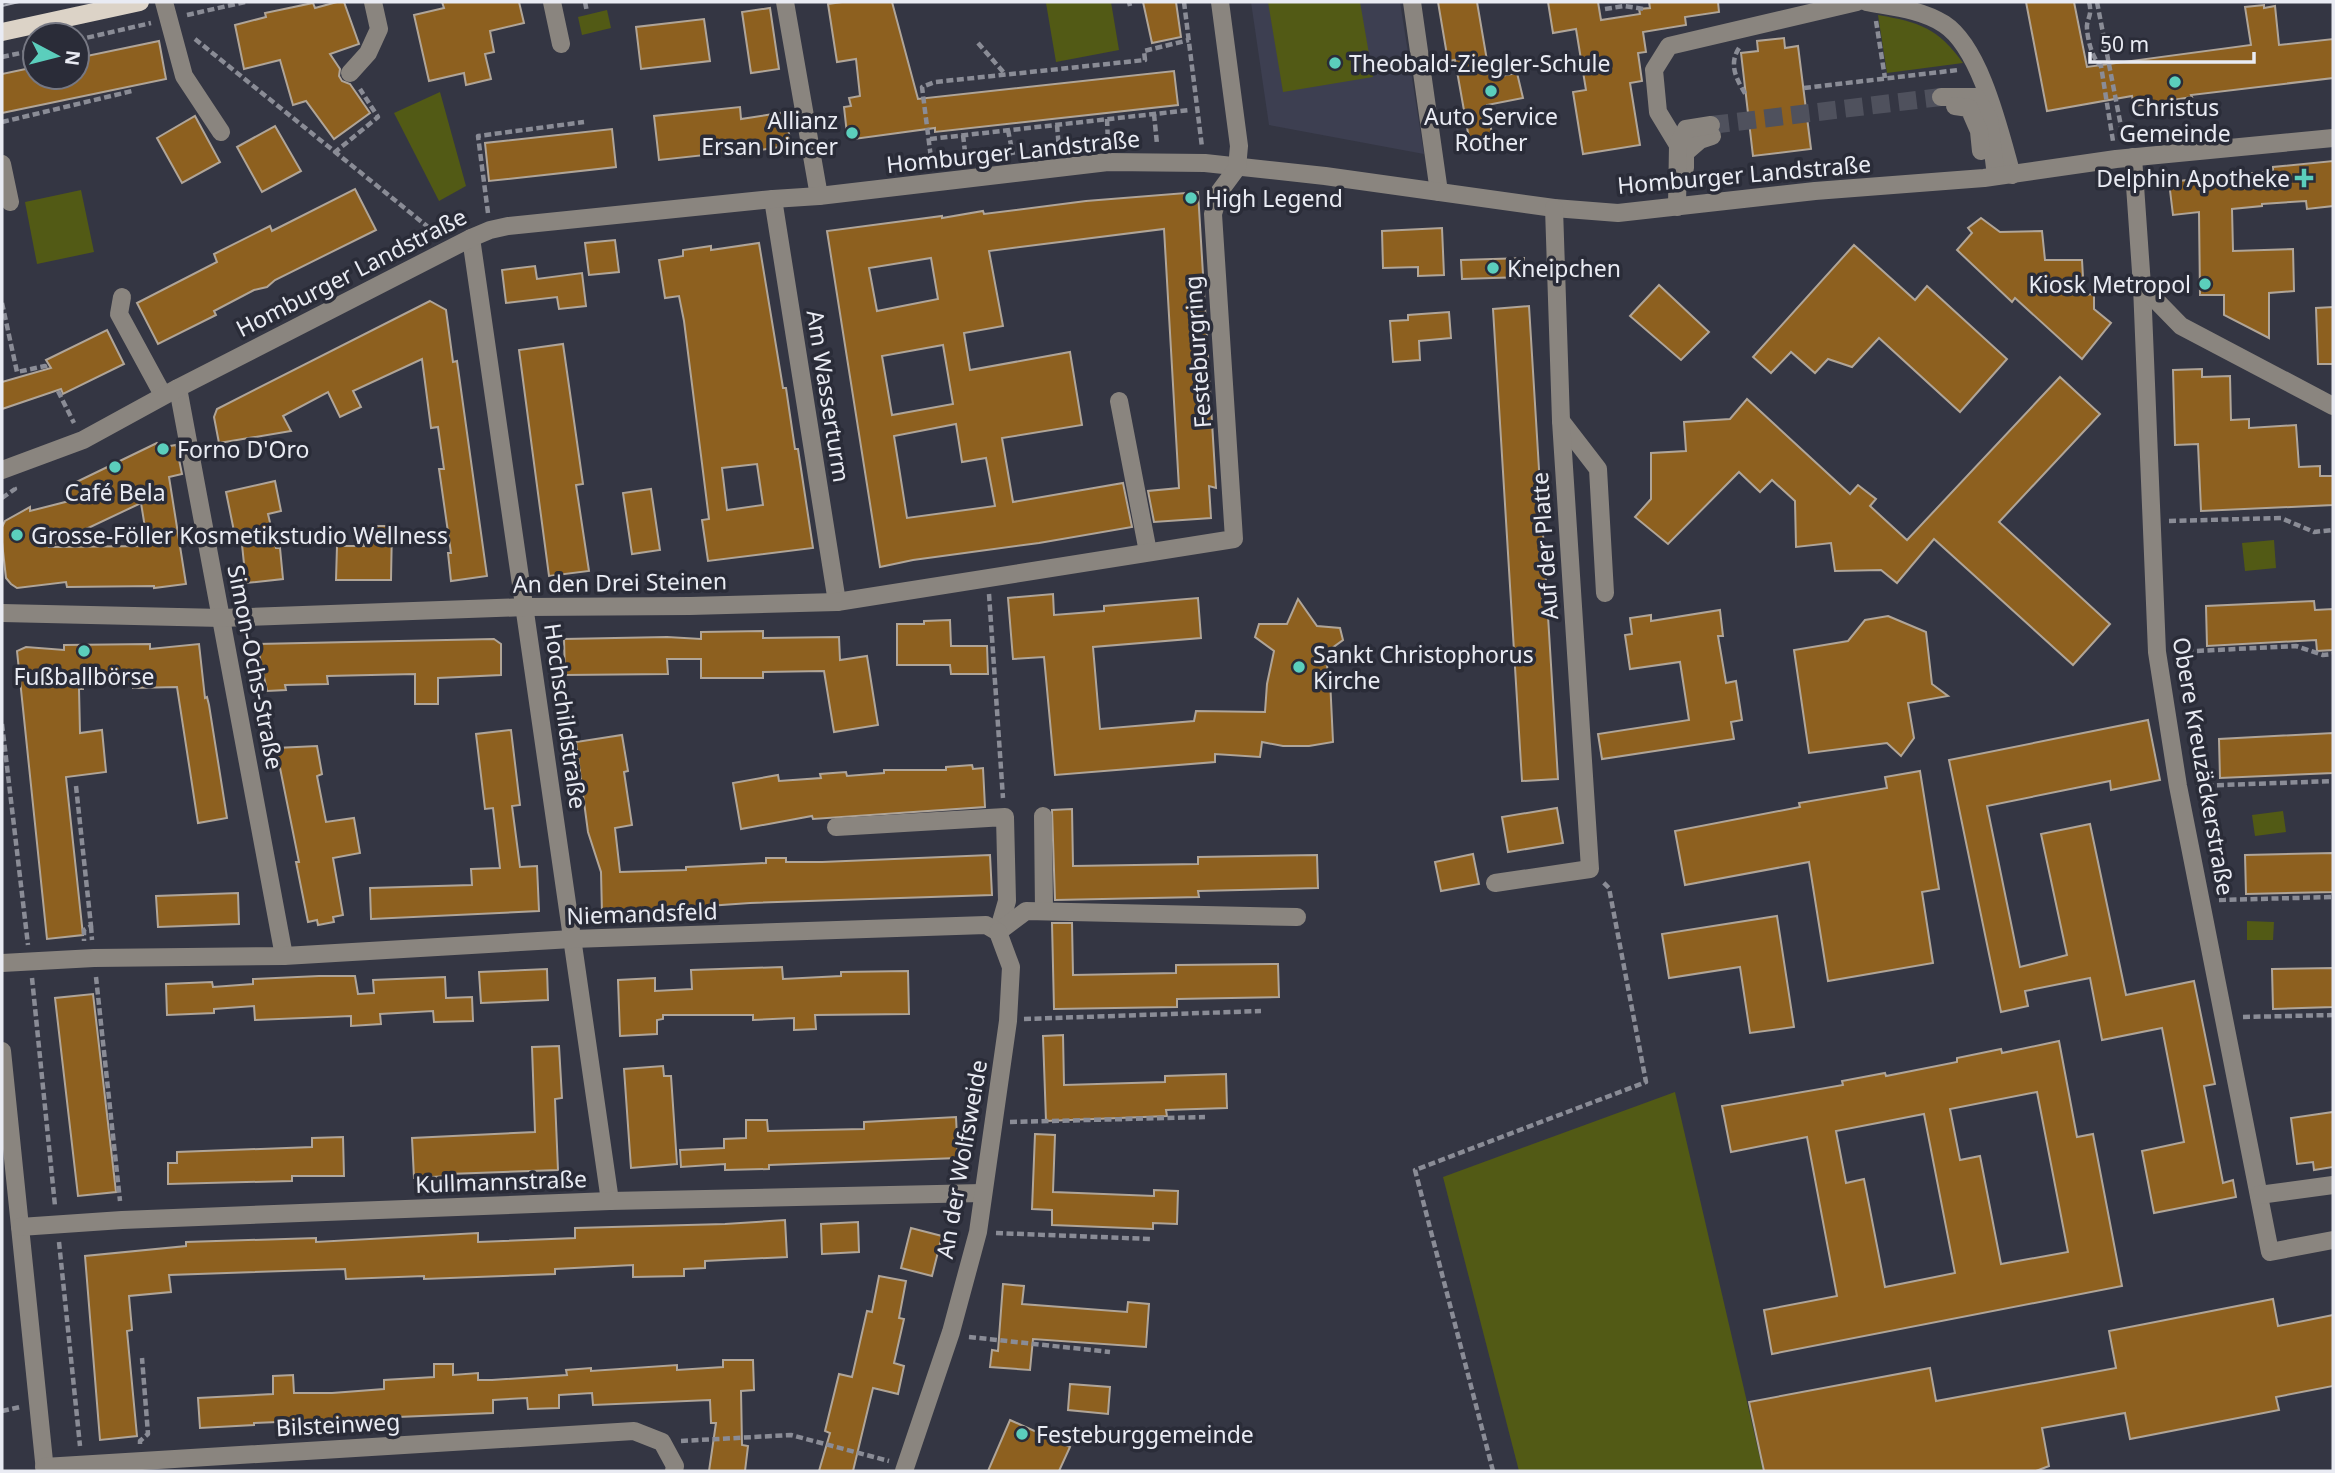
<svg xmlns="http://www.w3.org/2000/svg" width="2335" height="1473" font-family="'Noto Sans',sans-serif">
  <rect width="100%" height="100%" fill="#343643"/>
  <polygon fill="#3d3f51" points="1251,2 1400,2 1424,154 1269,125"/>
  <g fill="#525a15">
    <polygon points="1055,2 1111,2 1119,50 1056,62 1046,3"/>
    <polygon points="1268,2 1360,2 1373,77 1283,92"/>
    <polygon points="607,10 611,28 582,35 578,17"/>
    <path d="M1878 15C1919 22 1938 28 1963 63L1887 73Z"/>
    <polygon points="440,92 466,186 439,201 394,113"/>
    <polygon points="81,190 94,252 37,264 25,202"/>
    <polygon points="2274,540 2276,568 2245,571 2242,543"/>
    <polygon points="2283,811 2286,832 2255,836 2252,815"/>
    <polygon points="2247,921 2274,922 2273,940 2247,940"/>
    <polygon points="1675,1092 1763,1471 1519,1471 1443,1177"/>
  </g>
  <g fill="#8d601f" stroke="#b0a598" stroke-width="2" fill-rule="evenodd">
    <polygon points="337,2 344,2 359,44 330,54 340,69 339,76 342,81 350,84 370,113 334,139 306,101 293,105 280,60 244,69 235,25 266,17 265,13 313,3 315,8"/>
    <polygon points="442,2 519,2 524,23 490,31 494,52 485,54 491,79 466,85 464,73 429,81 414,15 444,8"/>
    <polygon points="842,2 892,2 918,99 1174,71 1178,105 935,132 935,128 854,139 847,134 844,107 851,106 849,98 860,96 856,59 837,62 828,4"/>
    <polygon points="1143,2 1176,2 1181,37 1152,43"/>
    <polygon points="1438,2 1477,2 1490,78 1517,73 1523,98 1487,105 1493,140 1470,144 1455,60 1448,61"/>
    <polygon points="1548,2 1598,2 1601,20 1640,14 1639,9 1650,8 1649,2 1718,2 1719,12 1685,17 1686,25 1643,32 1646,52 1638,53 1642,81 1630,83 1640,145 1583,154 1573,92 1586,90 1576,29 1553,33"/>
    <polygon points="2026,2 2074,2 2087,67 2251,45 2245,7 2264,5 2264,8 2275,6 2279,45 2333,39 2333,78 2191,95 2192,97 2134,106 2132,96 2047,111"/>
    <polygon points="770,8 779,69 751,73 742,12"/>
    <polygon points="704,19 710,61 641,69 636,27"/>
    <polygon points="1784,38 1785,48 1798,46 1811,149 1753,156 1741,53 1758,51 1757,41"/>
    <polygon points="159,41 166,79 2,113 2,74 35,67 35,77 77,77 77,58"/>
    <polygon points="740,107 741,119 786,112 790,141 786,146 760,150 760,149 659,160 654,116"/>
    <polygon points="195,116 220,162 182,183 157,138"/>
    <polygon points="275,126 301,171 262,192 237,147"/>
    <polygon points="612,129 616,167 489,181 485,143"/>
    <polygon points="2333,161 2333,206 2307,209 2306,201 2262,204 2262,206 2232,209 2233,251 2293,249 2294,291 2269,293 2269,338 2224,315 2224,295 2200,295 2199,212 2173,215 2169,182 2273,171 2273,167"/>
    <polygon points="355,189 376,230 275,280 267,287 254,290 214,311 216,315 158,344 137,303 217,262 214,254 270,226 272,231"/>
    <path d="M1198 192 1216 488 1209 486 1211 518 1154 522 1148 491 1179 488 1164 229 989 251 1003 326 964 333 970 370 1070 352 1082 425 1002 438 1013 502 1123 483 1132 527 1039 543 913 560 880 567 827 231 942 216V218L983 211 984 214 1086 201ZM931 258 938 299 877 311 869 268ZM943 345 953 404 892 415 882 356ZM956 424 962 462 986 458 995 506 907 518 894 436Z"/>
    <polygon points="1981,218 2000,232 2042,231 2045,260 2082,260 2084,295 2094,294 2094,309 2111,323 2082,359 2015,298 2012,302 1957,250 1972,233 1968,228"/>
    <polygon points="1442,228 1444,275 1418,276 1418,267 1383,268 1382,231"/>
    <polygon points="615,240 619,272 589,275 585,243"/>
    <path d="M759 243 783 388H786L795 449H798L813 548 708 561 702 520 709 519 684 321 679 296 665 298 659 260 683 256V250L711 246V250ZM757 464 763 505 727 510 722 468Z"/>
    <polygon points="1854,245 1915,300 1927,286 2007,359 1960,412 1879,338 1852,367 1828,359 1815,373 1791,352 1771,373 1753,357"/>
    <polygon points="1524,258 1524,277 1462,279 1461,260"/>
    <polygon points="535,266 537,279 582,273 586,306 559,309 557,297 506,303 502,270"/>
    <polygon points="1659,285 1709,332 1681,360 1630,316"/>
    <polygon points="430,301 446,310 453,362 457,361 487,576 451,581 448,553 451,553 439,469 444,469 438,427 431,428 422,359 353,391 361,407 340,417 328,392 283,416 291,431 219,443 214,417 217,409"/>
    <polygon points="1529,306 1558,779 1522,781 1493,309"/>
    <polygon points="2333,307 2333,364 2318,364 2316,308"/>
    <polygon points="1449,312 1451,338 1419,341 1420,360 1393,362 1390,321 1408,320 1408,315"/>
    <polygon points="107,330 124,364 63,394 61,389 2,409 2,382 51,368 46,360"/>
    <polygon points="563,344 583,484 576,485 589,571 549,576 519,350"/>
    <polygon points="2202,369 2202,377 2230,376 2231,420 2249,419 2249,428 2296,425 2299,467 2320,466 2320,476 2333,476 2333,505 2201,511 2198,444 2175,445 2173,370"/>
    <polygon points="2060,377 2100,414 1999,522 2110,624 2073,665 1934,539 1897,583 1881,570 1835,571 1831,543 1796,547 1795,501 1772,480 1760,492 1739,472 1668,544 1635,517 1651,499 1651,453 1686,451 1684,422 1730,419 1747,399 1850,494 1858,485 1876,499 1870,506 1907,540"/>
    <path d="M157 443 164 447 176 445 182 474 169 477 186 584 154 588V586L67 587 66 582 17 588 11 584 6 578 2 542V527L5 521 30 507V511L73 500 66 487ZM141 503 148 546 48 547Z"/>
    <polygon points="275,481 281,511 268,514 276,548 280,548 283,579 246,583 241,535 235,536 226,492"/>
    <polygon points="651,489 660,550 632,554 623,493"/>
    <polygon points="373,526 392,526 391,580 336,580 337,546 364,546 364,532 373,532"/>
    <polygon points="1053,594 1054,615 1104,611 1104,606 1198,598 1201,638 1093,647 1100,729 1194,721 1196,711 1265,712 1267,684 1274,651 1255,637 1259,624 1287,624 1298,599 1317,626 1340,628 1343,640 1324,654 1330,679 1333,742 1309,746 1283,746 1262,742 1260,757 1215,754 1215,762 1055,775 1044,657 1013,659 1008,598"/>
    <polygon points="2314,601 2315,610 2333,609 2333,650 2317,651 2316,640 2207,646 2206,606"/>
    <polygon points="1720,610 1723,636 1718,636 1726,683 1736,681 1742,720 1731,722 1734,739 1602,759 1598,734 1689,720 1680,662 1630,669 1625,635 1632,634 1630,618 1651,615 1651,621"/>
    <polygon points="1888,616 1926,632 1932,684 1948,696 1908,703 1914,738 1901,756 1887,743 1809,753 1794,650 1848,641 1865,620"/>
    <polygon points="950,620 951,646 987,646 988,674 951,674 950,665 897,665 897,624 924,624 924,621"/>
    <polygon points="763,631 763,638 839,637 840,660 867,656 878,725 834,732 824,671 763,672 763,678 701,678 701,659 667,659 668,674 565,675 564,639 667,637 701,639 701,632"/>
    <polygon points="494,639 501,644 501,675 438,678 438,704 415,704 415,674 327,676 328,684 285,685 286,690 267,691 257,644"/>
    <polygon points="150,644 150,649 199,644 205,698 207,697 209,705 227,818 198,823 177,687 133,688 133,682 83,683 83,689 79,689 80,733 102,730 106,772 66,777 83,935 47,939 17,651 26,647 64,650 64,645"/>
    <polygon points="2148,720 2160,780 2111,790 2110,781 1987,806 2020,967 2067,955 2041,834 2090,824 2126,995 2194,981 2215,1084 2204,1086 2223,1183 2233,1180 2236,1197 2154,1213 2142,1151 2184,1142 2162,1028 2102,1040 2090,978 2025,991 2028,1006 2001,1012 1949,760"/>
    <polygon points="511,730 520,805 512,806 520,867 537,866 539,911 371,919 370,888 472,885 471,869 500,868 493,808 485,809 476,734"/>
    <polygon points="2333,733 2333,773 2220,778 2219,739"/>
    <polygon points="622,735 628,771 624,772 632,825 615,828 620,872 686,870 686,867 766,863 766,858 786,858 786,862 822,862 990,855 992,895 750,903 665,909 665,912 602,914 601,872 588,832 576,742"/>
    <polygon points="317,746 322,774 317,776 326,822 354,818 360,853 333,858 343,915 333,917 334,922 318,925 317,920 308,922 296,862 299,862 276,748"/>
    <polygon points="972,765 973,769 983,768 985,807 813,819 812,816 741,829 733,783 778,775 779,781 821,778 820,774 846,772 847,776 884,773 884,770 946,770 946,767"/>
    <polygon points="1920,771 1939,889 1922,892 1933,963 1828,981 1809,862 1685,885 1675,831 1800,807 1799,803 1887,788 1885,777"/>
    <polygon points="1557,808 1563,843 1508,852 1502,817"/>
    <polygon points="1072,809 1073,866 1198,864 1198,857 1317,855 1318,888 1198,891 1199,897 1055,900 1052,810"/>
    <polygon points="2333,853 2333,892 2246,894 2245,855"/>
    <polygon points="1473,854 1479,884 1441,891 1435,862"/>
    <polygon points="238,893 239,924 158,927 156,896"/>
    <polygon points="1777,916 1794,1027 1750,1033 1740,967 1669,978 1662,934"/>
    <polygon points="1052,923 1072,923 1073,975 1176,973 1176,965 1278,964 1279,997 1177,999 1177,1007 1054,1009"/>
    <polygon points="782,967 783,979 841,976 841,972 908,971 909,1014 815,1015 816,1029 794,1030 794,1018 753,1020 753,1015 663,1015 663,1019 657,1020 657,1034 620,1036 618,980 655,978 655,991 692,989 691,970"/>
    <polygon points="2333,968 2333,1007 2273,1009 2272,969"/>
    <polygon points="547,969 548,1000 481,1003 479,972"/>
    <polygon points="319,976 355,976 358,994 374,993 373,980 445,977 446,998 472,997 473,1021 434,1022 433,1011 380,1014 381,1024 351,1026 351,1016 255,1020 254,1006 214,1009 214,1013 167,1015 166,984 212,982 213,987 253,984 253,979"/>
    <polygon points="93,994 116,1192 78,1196 55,998"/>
    <polygon points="1063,1035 1064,1085 1165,1082 1165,1076 1226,1074 1227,1108 1166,1110 1167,1116 1046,1121 1043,1036"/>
    <path d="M2059 1041 2077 1137 2093 1134 2122 1286 1772 1354 1764 1310 1837 1296 1807 1137 1731 1152 1722 1106 1843 1085 1842 1081 1885 1073 1886 1076 1957 1062V1058L2001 1049 2002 1053ZM2037 1092 2068 1252 2001 1264 1980 1156 1960 1160 1950 1109ZM1924 1114 1955 1273 1885 1287 1864 1179 1846 1183 1836 1131Z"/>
    <polygon points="559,1046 562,1098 555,1099 558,1170 449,1174 449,1176 414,1178 412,1138 535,1132 532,1047"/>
    <polygon points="663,1066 664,1076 671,1076 677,1164 631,1168 624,1069"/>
    <polygon points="2333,1112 2333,1167 2314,1170 2313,1162 2297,1164 2291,1118"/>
    <polygon points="956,1117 958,1158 769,1165 769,1169 725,1170 725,1164 681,1167 680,1150 724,1148 724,1139 746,1138 746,1120 767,1120 768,1131 864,1129 864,1122"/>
    <polygon points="1035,1134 1055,1135 1053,1192 1154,1196 1154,1190 1178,1191 1177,1224 1153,1223 1153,1229 1052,1225 1052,1210 1032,1209"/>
    <polygon points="343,1137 344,1176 292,1176 292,1181 168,1184 168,1163 177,1163 177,1152 312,1147 312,1138"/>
    <polygon points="785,1220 787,1257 705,1261 705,1268 684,1269 684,1276 633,1277 633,1265 555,1269 555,1274 424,1279 424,1276 346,1279 345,1269 169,1275 171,1292 129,1296 132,1330 127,1331 137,1436 100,1440 85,1256 186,1246 186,1242 316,1238 316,1242 478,1233 478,1242 575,1238 575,1228 725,1224"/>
    <polygon points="858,1222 859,1252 822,1254 821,1224"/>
    <polygon points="911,1228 942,1236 932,1276 901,1268"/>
    <polygon points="879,1276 906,1281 899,1318 904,1319 894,1363 904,1366 898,1394 873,1388 853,1471 819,1471 830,1433 825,1431 839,1374 852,1377 867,1311 872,1312"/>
    <polygon points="1003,1284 1024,1286 1022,1304 1127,1312 1128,1302 1149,1304 1146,1347 1033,1339 1030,1370 990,1367 992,1350 998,1351"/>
    <polygon points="2273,1299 2278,1326 2333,1315 2333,1386 2276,1397 2279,1410 2130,1439 2125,1413 2042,1428 2049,1466 2036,1471 1764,1471 1749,1402 1930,1368 1936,1401 2116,1368 2109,1331"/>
    <polygon points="723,1360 753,1360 754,1390 741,1391 742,1445 748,1446 745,1471 709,1471 716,1423 711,1423 710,1400 593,1405 592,1393 559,1395 559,1408 528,1409 527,1398 493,1400 493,1413 254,1423 254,1425 200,1428 198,1398 273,1394 273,1376 293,1375 294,1393 332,1393 384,1389 384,1380 434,1377 434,1364 453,1364 453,1375 478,1373 478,1380 492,1380 567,1375 566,1370 591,1368 591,1371 677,1365 677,1370 723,1367"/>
    <polygon points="1070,1384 1110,1387 1108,1414 1068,1410"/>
    <polygon points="1010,1420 1070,1447 1059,1471 988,1471"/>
  </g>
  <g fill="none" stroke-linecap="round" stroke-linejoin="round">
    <polyline stroke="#4f515d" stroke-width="18" stroke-dasharray="18 9" stroke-linecap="butt" points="1711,125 1941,97"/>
    <g stroke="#8a8c96" stroke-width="4.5" stroke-dasharray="7 3.5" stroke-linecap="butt">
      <polyline points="585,2 587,12"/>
      <polyline points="1129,2 1130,6"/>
      <polyline points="1184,2 1202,147"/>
      <path d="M2089 2C2093 17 2086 18 2087 29 2088 41 2092 58 2101 66L2113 141"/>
      <polyline points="2097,2 2124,142"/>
      <polyline points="1605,9 1624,6 1644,9"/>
      <polyline points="187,15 245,2"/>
      <polyline points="1876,21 1885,78"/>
      <polyline points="195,39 438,235"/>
      <polyline points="77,40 151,23"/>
      <polyline points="978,43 1005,74"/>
      <path d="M1739 48C1728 65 1737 80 1746 95"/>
      <polyline points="2,57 35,50"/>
      <polyline points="1804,88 1958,70"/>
      <polyline points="1154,114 1157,144"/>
      <polyline points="1107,119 1108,143"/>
      <polyline points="2,122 132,91"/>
      <polyline points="1057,125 1059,149"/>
      <polyline points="1008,130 1013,155"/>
      <polyline points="963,135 966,160"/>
      <polyline points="930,139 1190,110"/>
      <polyline points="334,153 378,117 360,89"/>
      <polyline points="932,166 922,87 935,82 1145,60 1144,51 1189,40"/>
      <polyline points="488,213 478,136 584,122"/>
      <polyline points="2,303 17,372 45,366 46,370"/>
      <polyline points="58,391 74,423"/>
      <polyline points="2,498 15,489 13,485"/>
      <polyline points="2169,521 2281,518 2314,532 2333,530"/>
      <polyline points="989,594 1003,798"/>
      <polyline points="2176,652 2296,646 2323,655 2333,654"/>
      <polyline points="2,724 28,945"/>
      <polyline points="76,786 91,926 84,930 84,941"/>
      <polyline points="2196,786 2333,781"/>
      <polyline points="2219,900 2333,897"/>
      <polyline points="91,926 92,940"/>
      <polyline points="96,977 120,1201"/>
      <polyline points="32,978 55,1206"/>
      <polyline points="2243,1017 2333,1015"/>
      <polyline points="1024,1019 1261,1011"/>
      <polyline points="1010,1122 1205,1117"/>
      <polyline points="996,1233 1151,1239"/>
      <polyline points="59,1242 80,1446"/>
      <polyline points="969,1337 1110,1352"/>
      <polyline points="2,1411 20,1407"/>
      <polyline points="681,1441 791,1435 889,1461"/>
      <polyline points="140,1444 140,1441 148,1434 142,1358"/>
      <polyline points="1493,1471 1415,1170 1646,1082 1609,888 1603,882"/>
    </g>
    <g stroke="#8a857f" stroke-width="18">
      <polyline points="164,2 184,76 221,132"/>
      <polyline points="552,2 561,44"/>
      <polyline points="785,2 819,196"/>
      <polyline points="1412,2 1439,192"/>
      <path d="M1866 2C1892 7 1920 9 1944 24 1981 48 2000 133 2012 175"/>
      <polyline points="350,73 368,53 379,29 373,2"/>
      <polyline points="1941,97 1976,97 1989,119 1996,176"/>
      <polyline points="1955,106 1969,108 1979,131 1981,151"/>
      <polyline points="1678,145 1658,112 1654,70 1669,46 1857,2"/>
      <polyline points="2133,157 2142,286 2157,652 2178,786 2270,1252 2333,1240"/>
      <polyline points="2,164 10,202"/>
      <polyline points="1685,168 1685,153 1700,140 1712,136"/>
      <polyline points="773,199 837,602"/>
      <polyline points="1677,207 1678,145 1686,129 1711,125"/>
      <polyline points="471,238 610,1201"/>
      <polyline points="2142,286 2181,326 2333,406"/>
      <polyline points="122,297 119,314 163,395"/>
      <polyline points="178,388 284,956"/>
      <polyline points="1119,401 1148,552"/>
      <polyline points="1561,421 1598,469 1605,593"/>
      <polyline points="2,470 83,440 178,388 471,238 490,230 508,226 773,199 819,196 1108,162 1205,163 1325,176 1554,208 1618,213 1815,191 1984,178 2116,159 2333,138"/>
      <polyline points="2,613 222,618 526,607 690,606 837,602 1234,539 1213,214 1220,191 1237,168 1239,146 1220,2"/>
      <polyline points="1043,816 1044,911"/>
      <polyline points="836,827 1005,817 1007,901 998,932"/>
      <polyline points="1495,883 1590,869 1561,421 1554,208"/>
      <polyline points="998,932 1026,911 1297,917"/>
      <polyline points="2,963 94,958 284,956 572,939 986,925 998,932"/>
      <polyline points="2,1051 45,1471"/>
      <polyline points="2259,1195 2333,1185"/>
      <polyline points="20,1227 122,1220 610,1201 983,1193"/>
      <polyline points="44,1467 634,1431 662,1442 675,1466 674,1471"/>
      <polyline points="904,1471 951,1332 978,1232 1008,1021 1011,967 998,932"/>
    </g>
    <polyline stroke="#dcd3c7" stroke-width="18" points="2,32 140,2"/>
    <polyline stroke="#aeb0ba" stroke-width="2" points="2,6 19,2"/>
  </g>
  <g fill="#5bcebc" stroke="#2a2c38" stroke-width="2.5">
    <circle cx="1335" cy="63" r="7"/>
    <circle cx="2175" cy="82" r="7"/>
    <circle cx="1491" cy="91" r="7"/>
    <circle cx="852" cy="133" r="7"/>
    <path d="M2300.5 167.5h7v7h7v7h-7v7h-7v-7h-7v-7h7z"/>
    <circle cx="1191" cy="198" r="7"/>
    <circle cx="1493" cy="268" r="7"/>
    <circle cx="2205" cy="284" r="7"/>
    <circle cx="163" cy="449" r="7"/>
    <circle cx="115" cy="467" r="7"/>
    <circle cx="17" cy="535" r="7"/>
    <circle cx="84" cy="651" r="7"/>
    <circle cx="1299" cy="667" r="7"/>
    <circle cx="1022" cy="1434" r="7"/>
  </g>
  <g text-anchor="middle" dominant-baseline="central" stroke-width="7" stroke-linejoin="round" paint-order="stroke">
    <g font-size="23" fill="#e9ebf3" stroke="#2a2c38" text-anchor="start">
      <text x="1349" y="63">Theobald-Ziegler-Schule</text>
      <text x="2175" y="107" text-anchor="middle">Christus<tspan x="2175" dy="26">Gemeinde</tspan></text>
      <text x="1491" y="116" text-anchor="middle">Auto Service<tspan x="1491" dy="26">Rother</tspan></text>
      <text x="838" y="120" text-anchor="end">Allianz<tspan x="838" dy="26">Ersan Dincer</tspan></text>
      <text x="2290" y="178" text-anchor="end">Delphin Apotheke</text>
      <text x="1205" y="198">High Legend</text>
      <text x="1507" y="268">Kneipchen</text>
      <text x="2191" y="284" text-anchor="end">Kiosk Metropol</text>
      <text x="177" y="449">Forno D'Oro</text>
      <text x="115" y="492" text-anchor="middle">Café Bela</text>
      <text x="31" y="535">Grosse-Föller Kosmetikstudio Wellness</text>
      <text x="1313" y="654">Sankt Christophorus<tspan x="1313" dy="26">Kirche</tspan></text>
      <text x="84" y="676" text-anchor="middle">Fußballbörse</text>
      <text x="1036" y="1434">Festeburggemeinde</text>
    </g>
    <g font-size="23" fill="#e9ebf3" stroke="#2a2c38">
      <text transform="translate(1013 151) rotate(-6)">Homburger Landstraße</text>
      <text transform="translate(1744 174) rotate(-5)">Homburger Landstraße</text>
      <text transform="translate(351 272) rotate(-27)">Homburger Landstraße</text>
      <text transform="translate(1197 352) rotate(-94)">Festeburgring</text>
      <text transform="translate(829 396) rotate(81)">Am Wasserturm</text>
      <text transform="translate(1544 546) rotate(-94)">Auf der Platte</text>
      <text transform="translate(620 582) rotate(-1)">An den Drei Steinen</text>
      <text transform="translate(256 667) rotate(79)">Simon-Ochs-Straße</text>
      <text transform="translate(566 716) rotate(82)">Hochschildstraße</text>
      <text transform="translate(2204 766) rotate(80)">Obere Kreuzäckerstraße</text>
      <text transform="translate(642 913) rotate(-2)">Niemandsfeld</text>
      <text transform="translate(961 1159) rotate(-80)">An der Wolfsweide</text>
      <text transform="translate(501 1181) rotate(-2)">Kullmannstraße</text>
      <text transform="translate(338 1424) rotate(-3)">Bilsteinweg</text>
    </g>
  </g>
  <rect width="2335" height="1473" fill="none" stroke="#e9ebf3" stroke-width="7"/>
  <g transform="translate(56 56) rotate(97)"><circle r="33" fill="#2a2c38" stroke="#767883" stroke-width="2"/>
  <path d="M0-5L12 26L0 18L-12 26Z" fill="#5bcebc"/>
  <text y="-10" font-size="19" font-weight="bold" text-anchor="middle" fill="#e9ebf3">N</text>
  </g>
  <path d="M2090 52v10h164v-10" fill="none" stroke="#e9ebf3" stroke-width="3.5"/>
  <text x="2100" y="52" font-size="21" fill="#e9ebf3" stroke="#2a2c38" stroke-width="5" paint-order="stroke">50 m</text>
</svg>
